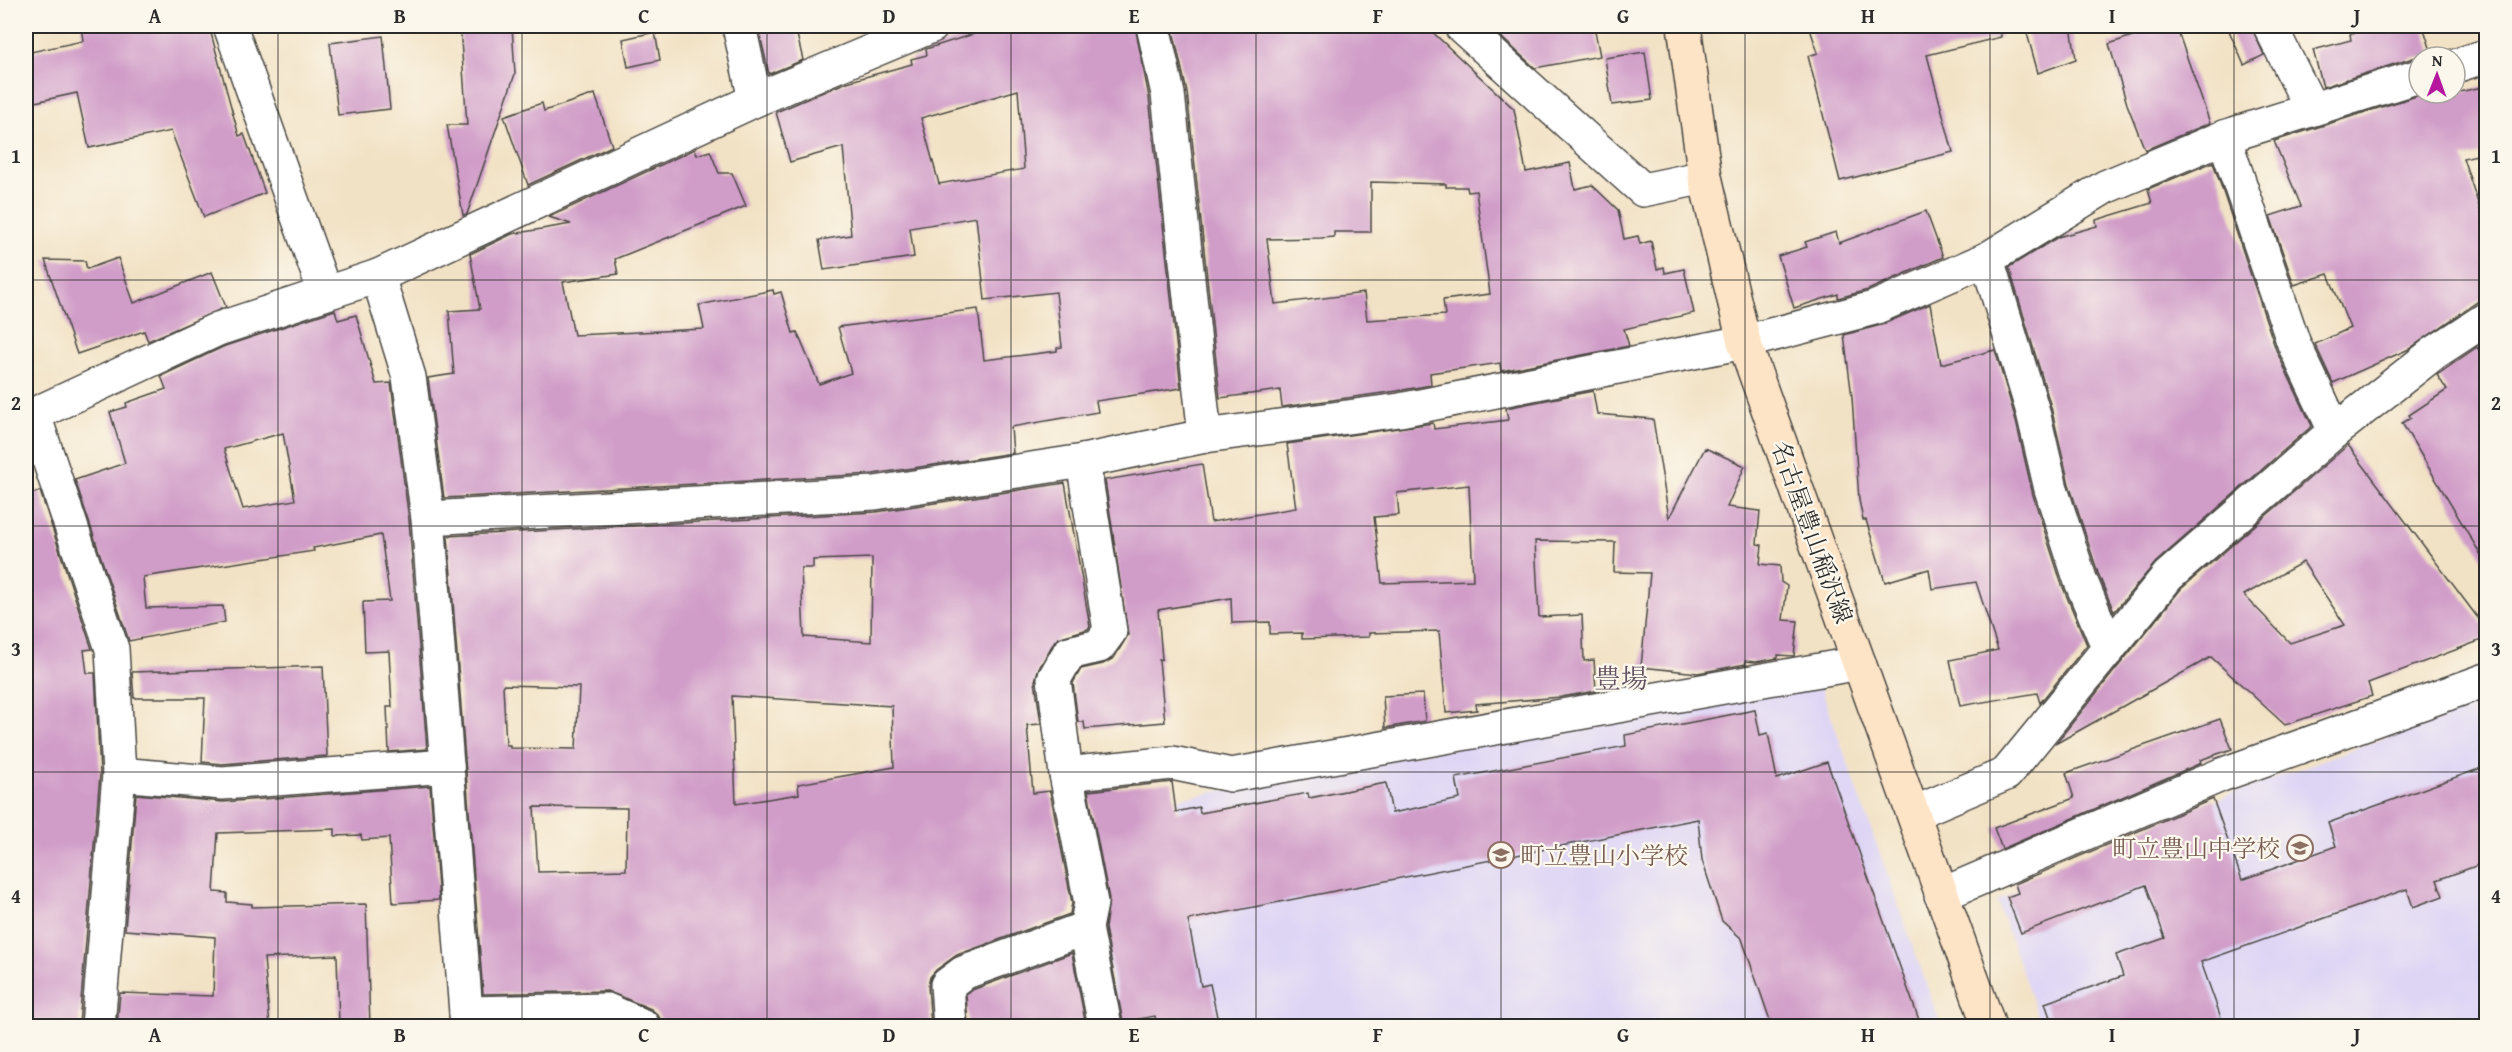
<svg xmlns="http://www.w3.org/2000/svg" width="2512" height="1052" font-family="'Gentium Book Plus','Noto Serif JP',serif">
  <rect width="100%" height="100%" fill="#fbf7ec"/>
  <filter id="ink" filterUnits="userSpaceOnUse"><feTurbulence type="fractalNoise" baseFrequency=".0167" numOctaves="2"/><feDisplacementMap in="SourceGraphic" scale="12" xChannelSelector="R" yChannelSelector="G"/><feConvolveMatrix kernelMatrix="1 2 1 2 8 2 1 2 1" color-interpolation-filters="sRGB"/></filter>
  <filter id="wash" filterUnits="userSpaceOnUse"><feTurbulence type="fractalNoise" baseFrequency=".008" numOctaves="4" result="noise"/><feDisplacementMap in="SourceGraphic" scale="24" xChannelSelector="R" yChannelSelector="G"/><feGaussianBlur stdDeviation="1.35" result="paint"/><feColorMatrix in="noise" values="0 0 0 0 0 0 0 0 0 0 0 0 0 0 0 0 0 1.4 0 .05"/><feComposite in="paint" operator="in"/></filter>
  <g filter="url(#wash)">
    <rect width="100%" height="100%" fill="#f2e2c5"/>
    <g fill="#ded5f5">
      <polygon points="1818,679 1941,1026 1120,1026 1089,861 1155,849 1180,827 1177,799"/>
      <polygon points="2486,701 2486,1026 2041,1026 1997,901 2230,794"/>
    </g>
    <g id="blocks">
      <g fill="#d09cc8" fill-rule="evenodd">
        <polygon points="81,26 209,26 239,136 244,134 265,193 204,217 171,131 89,148 77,93 35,102 26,53 83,41"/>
        <polygon points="460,26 512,26 515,74 467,214 463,215 447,125 467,125"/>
        <polygon points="758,26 795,26 803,60 769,74"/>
        <path d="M979 26H1135L1149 97 1181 388 1096 401 1098 412 1011 427 1013 453 873 474 444 498 428 378 454 374 449 311 480 309 470 254 512 234 571 224 549 217 695 149 697 155 710 151 719 173H732L746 206 615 259 618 274 563 282 574 335 704 329 699 305 773 290 774 294 781 292 793 333 797 332 819 384 851 373 838 327 978 309 984 360 1057 351V348L1062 347 1056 292 985 300 976 217 910 228 914 257 824 270 819 240 851 235 843 147 790 162 776 112 847 82 912 64 911 59 927 55 926 49 980 32ZM1018 90 1024 169 939 184 921 118Z"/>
        <path d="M1172 26H1426L1514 109 1526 172 1570 163 1575 189 1592 185 1618 210 1624 239 1638 236 1640 244 1651 241 1657 269 1664 267 1665 273 1684 269 1694 313 1624 329 1629 346 1501 371 1500 363 1430 373 1431 385 1397 391 1282 407 1280 390 1220 398 1187 92ZM1371 182 1446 184V187H1467L1468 192 1476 191 1490 294 1443 300 1445 315 1367 320 1364 293 1275 304 1267 239 1321 238 1334 237V232H1371Z"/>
        <polygon points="1499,26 1594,26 1600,56 1535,68 1501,37"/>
        <polygon points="1809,26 2000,26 2001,37 1927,55 1953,152 1840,181 1808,56 1818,53"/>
        <polygon points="2025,26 2071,26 2076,59 2038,73"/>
        <polygon points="2161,26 2176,26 2210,123 2145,150 2127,104 2109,44"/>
        <polygon points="2227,26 2251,26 2264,55 2244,65"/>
        <polygon points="2382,26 2423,26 2433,57 2413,58 2323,87 2313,50 2351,40 2350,34"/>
        <polygon points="655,32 660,60 628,67 623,39"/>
        <polygon points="383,36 390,109 338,115 330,43"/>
        <polygon points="1645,52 1652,100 1612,105 1605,58"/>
        <polygon points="2487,86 2487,153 2463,158 2487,230 2487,295 2409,349 2333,383 2315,344 2350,328 2328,274 2294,285 2270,216 2301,206 2274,141 2426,93 2445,95"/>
        <polygon points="595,94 612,146 528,185 504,116 542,103 544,111"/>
        <polygon points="2213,162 2276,350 2312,426 2156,562 2114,612 2098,573 2069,484 2051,407 2009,267 2058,237 2097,226 2096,220 2152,203 2148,189"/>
        <polygon points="1926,211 1943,257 1868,290 1838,298 1838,294 1794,308 1778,256 1807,247 1805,242 1836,232 1839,243"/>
        <polygon points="118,258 134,303 212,272 226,307 148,341 144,331 77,354 45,260 85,261 87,269"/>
        <polygon points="1930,304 1941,364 1995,350 2015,417 2033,495 2062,585 2087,645 2040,703 2037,693 1960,706 1950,660 1998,650 1976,582 1932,589 1929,569 1885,582 1866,520 1863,520 1859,500 1852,397 1844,335 1881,325"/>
        <path d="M335 310 338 320 356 315 376 384 391 383 409 520 427 749 389 752 387 707H392L389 651 365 652 363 602 390 601 381 535 313 548 314 551 143 577 146 608 223 606 225 622 129 641 75 480 125 463 110 412 127 407 126 403 166 389 161 376 225 346ZM283 433 295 500 243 509 224 449Z"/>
        <polygon points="2477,347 2487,363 2487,565 2402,423 2411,418 2409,415 2447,390 2437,375"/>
        <path d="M1593 391 1597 414 1653 419 1669 518 1705 448 1745 466 1727 507 1760 511 1757 544 1762 545 1760 564 1780 566 1781 582 1787 586 1783 620 1798 621 1794 656 1778 655V658L1756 662 1745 661 1746 664 1698 673 1641 667 1650 573 1614 572 1615 542 1535 541 1539 617 1582 615 1584 661 1594 660 1596 691 1561 697 1476 704 1477 710 1446 713 1439 631 1369 633V637L1302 639V633L1270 634V622L1232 623 1231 598 1158 610 1162 659 1159 660 1165 722 1085 729 1084 722H1078L1073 683 1081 669 1103 664 1114 658 1128 635 1105 480 1202 464 1211 522 1296 508 1287 444 1433 423 1434 429 1508 420 1506 408ZM1469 485 1473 580 1382 583 1374 517 1399 515 1397 493Z"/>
        <path d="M2348 445 2487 630V638L2368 683 2372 696 2285 725 2211 657 2055 744 2181 589ZM2303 562 2345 625 2290 643 2244 595Z"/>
        <path d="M1065 483 1090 626 1088 629 1058 638 1053 644 1038 670 1035 681 1041 724 1027 725 1033 793 1050 791 1072 903 1070 914 957 955 936 970 930 977 928 986 931 1026H664L658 1015 651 1009 607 991 483 994 448 536 876 512ZM872 558 871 642 804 637 801 568H813V560ZM503 685 579 687 576 749 510 748V745H506ZM732 696 892 706 894 767 798 784 799 794 736 804ZM534 807 627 808 626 870 538 872Z"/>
        <polygon points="40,491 92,649 84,650 87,673 95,673 100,774 79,1024 26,1019 26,496"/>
        <polygon points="323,666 327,756 222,764 202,762 205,698 134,698 132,672"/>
        <polygon points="1423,694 1425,721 1385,728 1383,696"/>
        <polygon points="1755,710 1760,735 1768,733 1777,779 1827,762 1919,1020 1901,1026 1772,1026 1742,939 1722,921 1702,860 1698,819 1188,920 1201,986 1210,984 1219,1026 1157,1026 1155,1016 1123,1022 1105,928 1109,899 1088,791 1172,782 1176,812 1199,807 1200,813 1308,793 1309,798 1386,783 1392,813 1460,799 1456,778 1626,746 1625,735"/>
        <polygon points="2220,719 2232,749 2200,760 2201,763 2002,849 1994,828 2074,798 2066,773"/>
        <polygon points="2487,766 2487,862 2437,880 2443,896 2413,907 2407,889 2201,962 2224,1026 2053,1026 2045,1003 2123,976 2116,955 2165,938 2146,885 2021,933 2007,897 2018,893 2015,884 2213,799 2242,880 2336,846 2328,823"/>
        <polygon points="430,786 439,900 393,903 389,838 362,840 361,835 335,836 335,829 218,833 214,892 227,893 227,902 252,904 252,907 366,904 370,1026 339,1026 337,955 264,958 270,1026 117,1026 120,993 213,996 215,937 125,930 136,794 223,802"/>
        <polygon points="1072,953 1086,1026 968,1026 966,994 972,990"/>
      </g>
    </g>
  </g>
  <g filter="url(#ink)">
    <use href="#blocks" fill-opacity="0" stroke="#494642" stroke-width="1.5"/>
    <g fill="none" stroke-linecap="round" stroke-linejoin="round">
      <defs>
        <g id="minor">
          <polyline points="230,26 325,293"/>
          <polyline points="739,26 755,100"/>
          <polyline points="1153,26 1168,94 1205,436"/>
          <polyline points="2270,26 2311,108"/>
          <polyline points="2455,66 2486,56"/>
          <polyline points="2224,137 2294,344 2335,431"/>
          <polyline points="1987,259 2033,412 2051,489 2080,579 2109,649"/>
          <polyline points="378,276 409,377 428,518 467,1026"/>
          <polyline points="34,415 112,649 119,774 98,1026"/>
          <polyline points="26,418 218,329 378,276 755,100 932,26"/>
          <polyline points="1083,461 1110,631 1099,646 1069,653 1054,679 1066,774 1091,903 1086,928 1105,1026"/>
          <polyline points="428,518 875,493 1083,461 1205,436 1400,410 1744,342 1874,308 1987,259 2105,187 2224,137 2419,76"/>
          <polyline points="119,774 222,783 447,766"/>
          <polyline points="1066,774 1172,763 1231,775 1859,663"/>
          <polyline points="1914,813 2006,774 2168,576 2335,431 2434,353 2486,319"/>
          <polyline points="1941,895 2221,775 2486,680"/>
          <polyline points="466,1013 607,1010 643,1026"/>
          <polyline points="950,1026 947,985 963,973 1086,928"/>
        </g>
        <polyline id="tertiary" points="1461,26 1643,190 1705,177"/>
        <polyline id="secondary" points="1684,26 1705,177 1744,342 1989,1026"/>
      </defs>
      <use href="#minor" stroke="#494642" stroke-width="36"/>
      <use href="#tertiary" stroke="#494642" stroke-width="36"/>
      <use href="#secondary" stroke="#494642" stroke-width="36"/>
      <use href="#minor" stroke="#fff" stroke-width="33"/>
      <use href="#tertiary" stroke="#fff" stroke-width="33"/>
      <use href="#secondary" stroke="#fee4c6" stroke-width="33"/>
    </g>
  </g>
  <path fill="none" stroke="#2b2b2b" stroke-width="1.5" stroke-opacity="0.55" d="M278 26V1026M522 26V1026M767 26V1026M1011 26V1026M1256 26V1026M1501 26V1026M1745 26V1026M1990 26V1026M2234 26V1026M26 280H2486M26 526H2486M26 772H2486"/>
  <defs>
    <symbol id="school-ring" viewBox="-11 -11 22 22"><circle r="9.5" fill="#fbf7ec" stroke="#8d6e63" stroke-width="1.5"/><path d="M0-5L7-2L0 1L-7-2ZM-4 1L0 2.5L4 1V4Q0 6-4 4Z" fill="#8d6e63"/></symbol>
  </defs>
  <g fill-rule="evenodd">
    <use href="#school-ring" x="2285" y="833" width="30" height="30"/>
    <use href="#school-ring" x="1486" y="840" width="30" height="30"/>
  </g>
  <g text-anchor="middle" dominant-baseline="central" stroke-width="4.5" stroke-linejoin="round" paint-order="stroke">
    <g font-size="24" fill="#2b2b2b" stroke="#fbf7ec">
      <text transform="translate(1812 532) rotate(70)">名古屋豊山稲沢線</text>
    </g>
    <g font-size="24" fill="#785e54" stroke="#fbf7ec" text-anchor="end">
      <text x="2280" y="848">町立豊山中学校</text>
      <text x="1520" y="855" text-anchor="start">町立豊山小学校</text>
    </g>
    <g font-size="27" fill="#655362" stroke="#fbf7ec">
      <text x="1621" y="678">豊場</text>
    </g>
  </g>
  <rect width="2512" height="1052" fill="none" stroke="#fbf7ec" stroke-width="66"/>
  <g transform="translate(2437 75) rotate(1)"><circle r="28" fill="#fbf7ec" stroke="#a8a59f" stroke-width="1.5"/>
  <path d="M0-4.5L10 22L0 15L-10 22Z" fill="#b5179e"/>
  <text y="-9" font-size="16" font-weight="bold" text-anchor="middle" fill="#2b2b2b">N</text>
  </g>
  <rect x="33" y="33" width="2446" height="986" fill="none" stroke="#2b2b2b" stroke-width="2"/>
  <g font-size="20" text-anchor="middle" font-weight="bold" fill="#2b2b2b">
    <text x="155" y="23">A</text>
    <text x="400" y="23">B</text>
    <text x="644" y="23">C</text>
    <text x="889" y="23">D</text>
    <text x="1134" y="23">E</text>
    <text x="1378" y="23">F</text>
    <text x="1623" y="23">G</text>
    <text x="1868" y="23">H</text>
    <text x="2112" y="23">I</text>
    <text x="2357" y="23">J</text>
    <text x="16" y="163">1</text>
    <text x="2496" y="163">1</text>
    <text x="16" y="410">2</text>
    <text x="2496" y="410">2</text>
    <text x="16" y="656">3</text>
    <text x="2496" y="656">3</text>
    <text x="16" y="903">4</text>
    <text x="2496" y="903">4</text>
    <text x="155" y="1042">A</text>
    <text x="400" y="1042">B</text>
    <text x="644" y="1042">C</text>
    <text x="889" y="1042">D</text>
    <text x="1134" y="1042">E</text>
    <text x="1378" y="1042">F</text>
    <text x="1623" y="1042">G</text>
    <text x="1868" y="1042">H</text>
    <text x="2112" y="1042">I</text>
    <text x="2357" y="1042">J</text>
  </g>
</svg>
